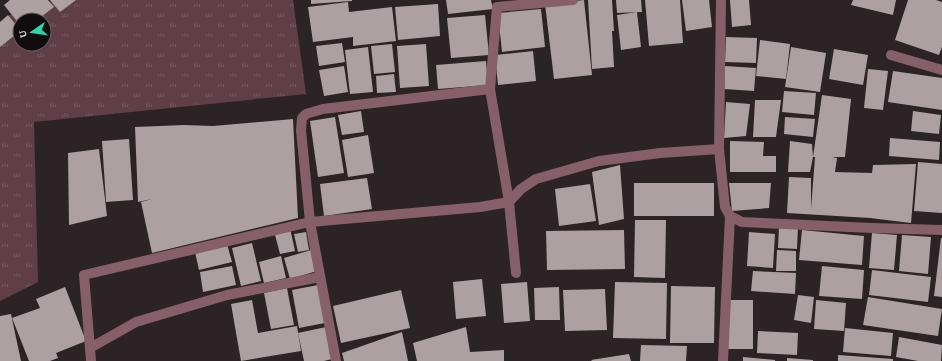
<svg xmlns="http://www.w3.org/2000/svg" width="942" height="361" font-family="'Crimson Pro',serif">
  <defs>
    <pattern id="grass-tufts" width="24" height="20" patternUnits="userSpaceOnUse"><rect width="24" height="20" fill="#5f3e48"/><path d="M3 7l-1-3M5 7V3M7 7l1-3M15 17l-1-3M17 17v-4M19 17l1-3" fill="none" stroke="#765962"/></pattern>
  </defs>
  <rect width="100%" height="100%" fill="#2b2325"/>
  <path fill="url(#grass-tufts)" fill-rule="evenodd" d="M54 0H293L306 94 34 122 38 282 0 301V22L10 15ZM20 20H44V44H20Z"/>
  <g fill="#aca0a3">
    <polygon points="10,0 48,0 54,7 37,20 20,20 20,25 4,5"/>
    <polygon points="50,0 76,0 60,12"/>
    <polygon points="311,0 352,0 352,1 311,4"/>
    <polygon points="446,0 491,0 493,9 448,14"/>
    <polygon points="584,0 592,75 554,79 545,4"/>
    <polygon points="588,0 612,0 614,31 612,31 614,67 592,69"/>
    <polygon points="616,0 641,0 642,12 617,13"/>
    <polygon points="645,0 680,0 683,43 649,46"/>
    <polygon points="682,0 709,0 712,27 686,31"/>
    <polygon points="730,0 749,0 751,25 732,27"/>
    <polygon points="853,0 896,0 893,15 851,5"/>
    <polygon points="908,0 936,0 942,2 942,47 939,55 895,40"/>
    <polygon points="348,2 349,12 392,7 396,41 353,46 353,37 313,42 308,7"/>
    <polygon points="438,4 440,36 398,40 395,7"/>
    <polygon points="541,9 545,47 502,52 498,13"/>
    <polygon points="637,12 641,47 621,50 617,15"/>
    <polygon points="8,15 20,30 20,31 0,47 0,22"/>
    <polygon points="485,15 489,55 451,58 447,18"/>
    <polygon points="726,37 757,38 756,63 725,62"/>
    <polygon points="760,40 790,44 786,79 756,76"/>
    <polygon points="342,43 345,62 319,66 316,46"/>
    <polygon points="392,44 395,72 374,74 371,46"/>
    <polygon points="426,44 429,86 400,88 397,46"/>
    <polygon points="368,47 373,92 350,94 345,50"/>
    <polygon points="791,47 826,53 820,92 785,87"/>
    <polygon points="834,49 868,55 863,85 829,79"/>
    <polygon points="533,51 536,81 498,85 495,55"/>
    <polygon points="486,61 488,85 438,89 436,65"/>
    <polygon points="344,66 348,92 324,96 319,70"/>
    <polygon points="725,66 756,68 754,91 724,89"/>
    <polygon points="868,69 888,71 883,110 864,108"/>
    <polygon points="893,71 942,78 942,110 888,102"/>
    <polygon points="394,74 396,92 377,93 376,76"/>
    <polygon points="784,91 816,93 814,115 782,112"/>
    <polygon points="822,95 851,99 845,157 832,157 837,158 835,172 872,173 873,165 916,164 911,223 870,218 787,213 789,177 811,178 811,209 815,157 813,157"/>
    <polygon points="755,100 781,100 776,137 753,137"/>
    <polygon points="726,102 750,104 746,136 724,138"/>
    <polygon points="361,111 364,132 342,135 338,115"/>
    <polygon points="913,111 941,115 939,134 911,131"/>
    <polygon points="335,117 344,173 318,177 310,121"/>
    <polygon points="785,117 815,119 813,137 784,134"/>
    <polygon points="293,119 298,218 152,253 141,202 152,199 138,202 135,127 184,125 213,126"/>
    <polygon points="368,135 374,173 348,177 342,140"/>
    <polygon points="890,138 940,142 939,160 889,156"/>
    <polygon points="129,139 133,200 106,202 102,141"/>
    <polygon points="730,141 764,142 763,156 776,156 776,172 730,172"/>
    <polygon points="790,141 812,144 813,157 810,172 788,172"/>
    <polygon points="99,149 107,216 69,225 68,153"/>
    <polygon points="918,162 942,164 942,213 914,211"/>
    <polygon points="620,165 624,219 599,225 592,172"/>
    <polygon points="367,178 372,209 324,216 320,184"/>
    <rect x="634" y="183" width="80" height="33"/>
    <polygon points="729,183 771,183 769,208 732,211"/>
    <polygon points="590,184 596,221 559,226 555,189"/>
    <polygon points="635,220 666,220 665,278 634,277"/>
    <polygon points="779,226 798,226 797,249 778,248"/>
    <polygon points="290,228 295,251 280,254 274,231"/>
    <polygon points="624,230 625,269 547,270 546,231"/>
    <polygon points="802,230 864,236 862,265 799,260"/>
    <polygon points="306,232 309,250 298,252 294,234"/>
    <polygon points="749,232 775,234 773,268 747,266"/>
    <polygon points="872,233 897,235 894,270 869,268"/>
    <polygon points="902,235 931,237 928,274 899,271"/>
    <polygon points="941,238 942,238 942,297 934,296"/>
    <polygon points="252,243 261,281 241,286 232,248"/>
    <polygon points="227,244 232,262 199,270 195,252"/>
    <polygon points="311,250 317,271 290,279 284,258"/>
    <polygon points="777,250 796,251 796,271 776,271"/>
    <polygon points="281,256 286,278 264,283 259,262"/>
    <polygon points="232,266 236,285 203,292 200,272"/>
    <polygon points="822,266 864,270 862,299 819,296"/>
    <polygon points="872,270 931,277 928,302 869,295"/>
    <polygon points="753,271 796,273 795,294 751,291"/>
    <polygon points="482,279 486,316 456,319 453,282"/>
    <polygon points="527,282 530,321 504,323 501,284"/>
    <polygon points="615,282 667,283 666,339 613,338"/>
    <polygon points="318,285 325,323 299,328 292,290"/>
    <polygon points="671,286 715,287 714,343 670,343"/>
    <polygon points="65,287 86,341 56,353 50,337 58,358 50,361 29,361 12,318 40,308 36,299"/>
    <polygon points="559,287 560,320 535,320 534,288"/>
    <polygon points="287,288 294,325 271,329 264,293"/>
    <polygon points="605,289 607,330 565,331 563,290"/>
    <polygon points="401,290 410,328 341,343 333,306"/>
    <polygon points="798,295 814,297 811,323 794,320"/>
    <polygon points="868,297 942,309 938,336 863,325"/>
    <polygon points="252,300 258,333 297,326 301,351 241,361 231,304"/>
    <rect x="727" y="300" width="26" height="49"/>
    <polygon points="816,300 846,303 844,331 814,329"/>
    <polygon points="11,314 21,361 0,361 0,316"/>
    <polygon points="326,327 332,359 324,361 304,361 298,333"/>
    <polygon points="466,327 470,352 504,350 504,361 417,361 413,343"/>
    <polygon points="845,328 893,333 891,356 843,352"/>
    <polygon points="758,331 798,333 797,355 757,353"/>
    <polygon points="402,332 408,361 344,361 342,353"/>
    <polygon points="899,337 942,345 941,361 918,361 896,357"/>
    <polygon points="641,345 687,346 686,361 640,361"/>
    <polygon points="629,354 631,361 592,361 591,360"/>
    <polygon points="838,355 893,359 893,361 838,361"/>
    <polygon points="743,357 775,360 775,361 743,361"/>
    <polygon points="787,358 813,360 813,361 787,361"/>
  </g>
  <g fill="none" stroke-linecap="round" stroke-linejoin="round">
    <g stroke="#865f6b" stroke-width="10">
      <polyline points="721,0 719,149 725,207 730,216 742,222 872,228 942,230"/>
      <polyline points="891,55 942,70"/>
      <polyline points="516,273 509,202 490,89 497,7 573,0"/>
      <polyline points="90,348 136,322 227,295 320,277"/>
      <polyline points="91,361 84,275 310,222 480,207 509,202 521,189 536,179 599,161 660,153 719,149"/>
      <polyline points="336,361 310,222 301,130 302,118 306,114 323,109 490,89"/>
      <polyline points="723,361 730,216"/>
    </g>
  </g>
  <g transform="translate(32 32) rotate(257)"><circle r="19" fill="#110d0e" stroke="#645f60"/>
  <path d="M0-3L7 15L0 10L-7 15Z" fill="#2fd4aa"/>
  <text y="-6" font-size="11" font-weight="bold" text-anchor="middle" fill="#e0dadc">U</text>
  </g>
</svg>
